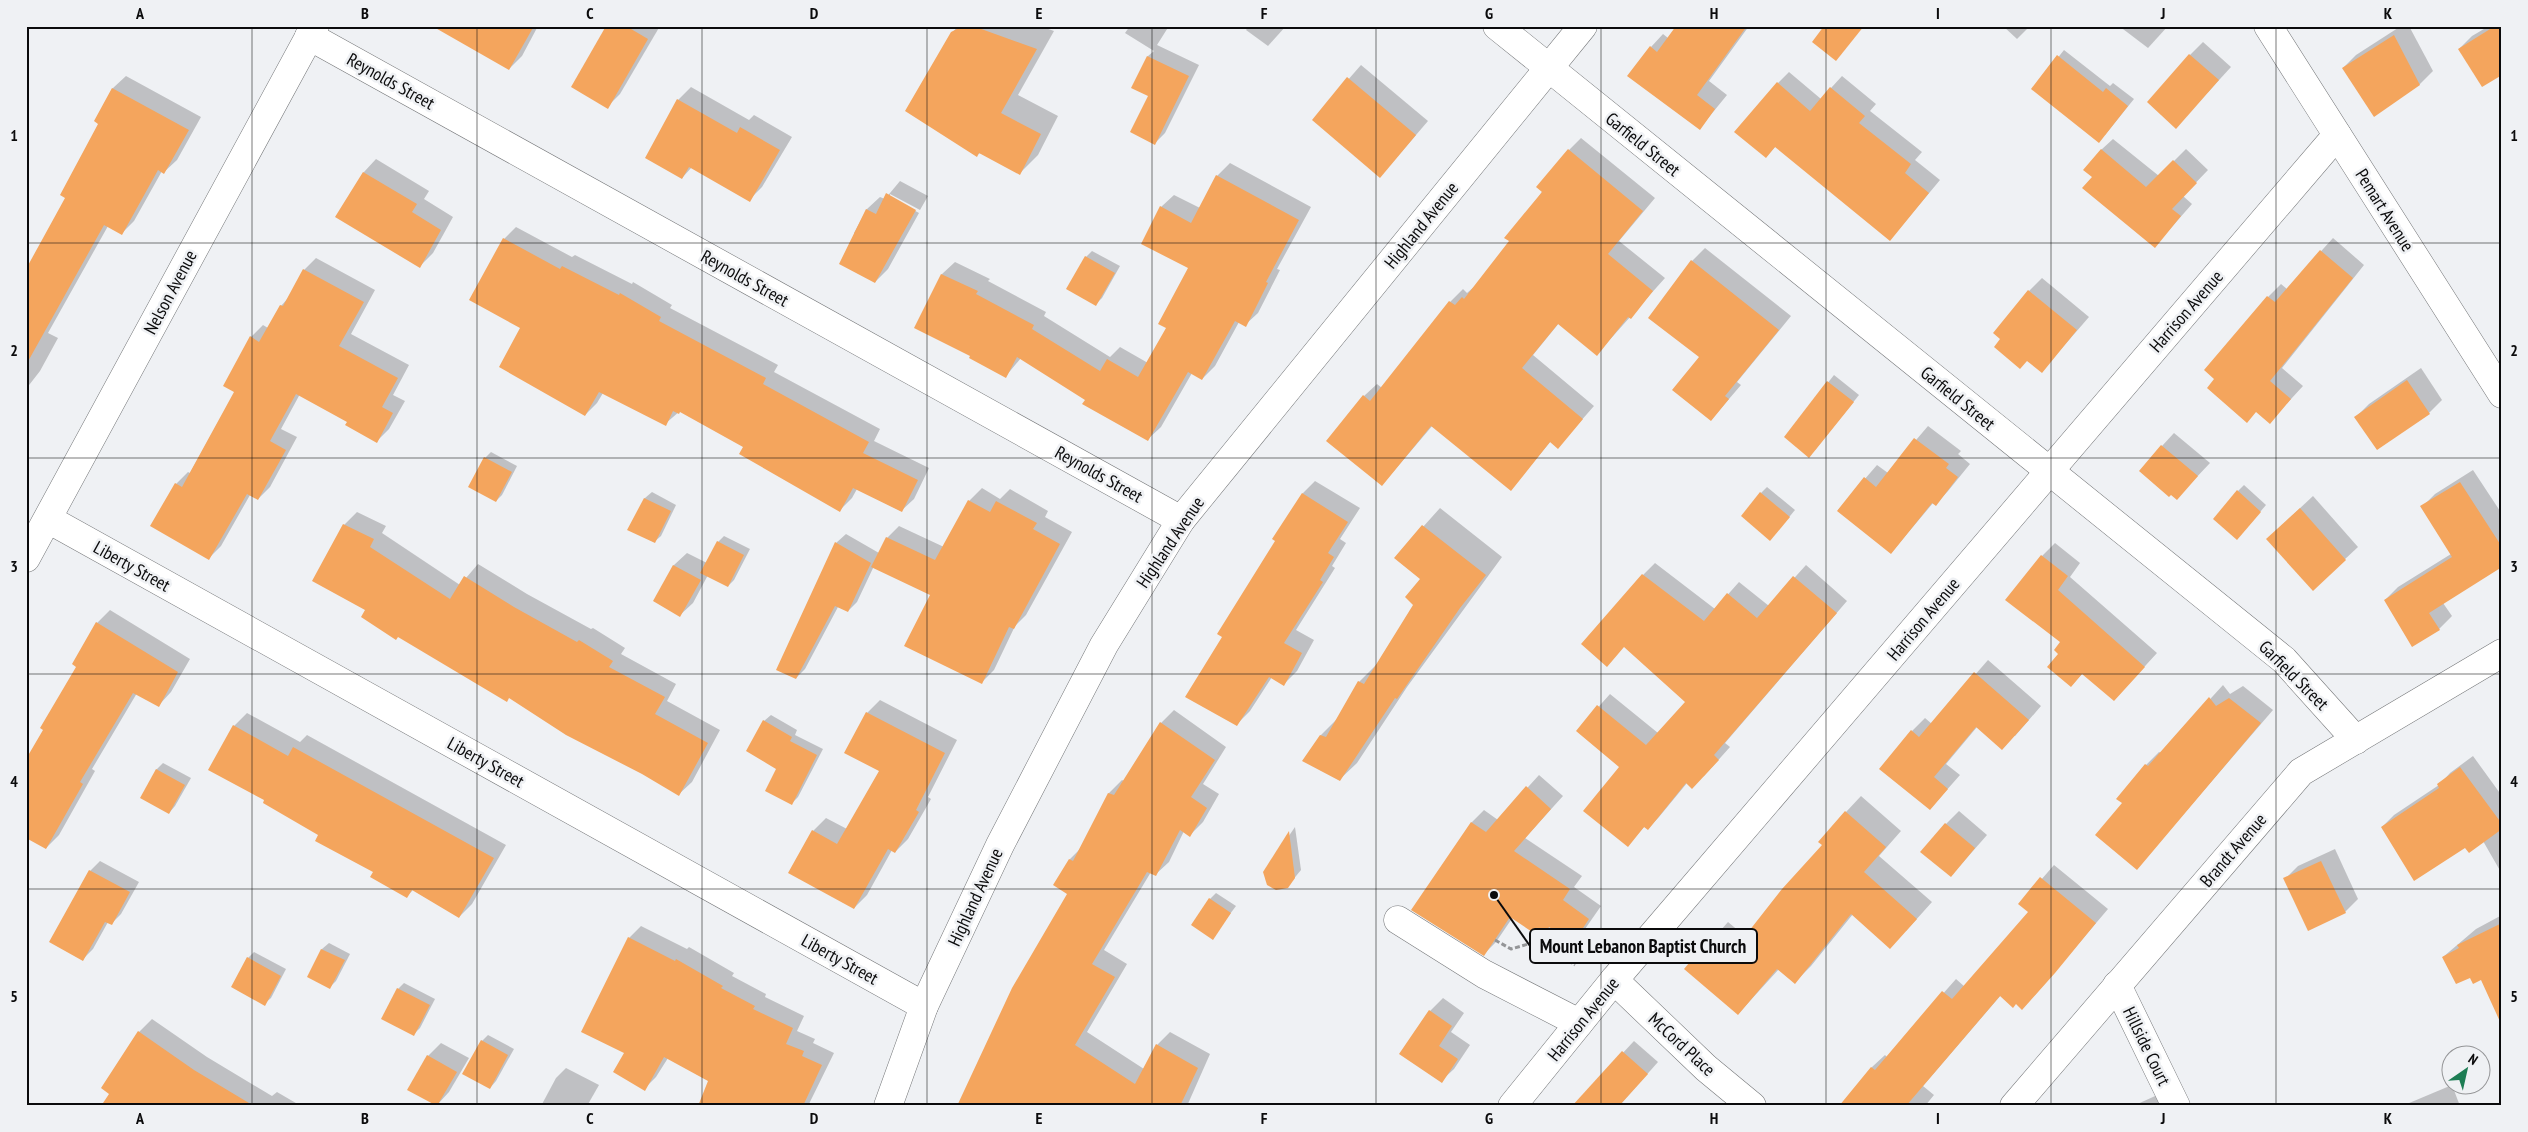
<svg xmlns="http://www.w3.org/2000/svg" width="2528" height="1132" font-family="'PT Sans Narrow',sans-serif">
  <rect width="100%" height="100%" fill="#eff1f4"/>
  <g fill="#0003">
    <polygon points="434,26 538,26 522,56 509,69"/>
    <polygon points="608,26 660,26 620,94 607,107"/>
    <polygon points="958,26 1040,26 1054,31 1018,95 1058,116 1038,155 1020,173 980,153 976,156 952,33"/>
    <polygon points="1130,26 1169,26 1157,45 1199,65 1165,133 1155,143 1150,96 1133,88 1148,56 1154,51 1125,33"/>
    <polygon points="1249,26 1286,26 1268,46 1246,30"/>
    <polygon points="1677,26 1749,26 1709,81 1727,95 1700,128 1651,47 1663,34 1668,38"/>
    <polygon points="2003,26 2030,26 2017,39"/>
    <polygon points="2119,26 2168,26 2148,48"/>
    <polygon points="2401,26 2409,26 2433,71 2420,84 2374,116 2343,68 2356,55"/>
    <polygon points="2489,26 2502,26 2459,49 2472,36"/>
    <polygon points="2203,42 2231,67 2176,127 2190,55"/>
    <polygon points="2064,50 2110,86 2113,83 2134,99 2105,135 2033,89"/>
    <polygon points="1361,65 1428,121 1392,163 1313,120"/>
    <polygon points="1789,72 1821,99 1842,76 1876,104 1870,111 1922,152 1915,160 1940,180 1890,240 1776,146 1766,157 1778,83"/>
    <polygon points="126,76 201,117 177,160 164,172 162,171 134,221 122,233 108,226 48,333 58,338 40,371 26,389 26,272 67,198 100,123 95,121 113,88"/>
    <polygon points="691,87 749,120 754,115 792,137 762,187 749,200 692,167 682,178 678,100"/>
    <polygon points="1581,138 1655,198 1619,241 1665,278 1597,354 1559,323 1533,355 1594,406 1558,447 1551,441 1511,489 1433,425 1382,485 1364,396 1377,384 1382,388 1450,302 1463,289 1467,293 1475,286 1510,241 1569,150"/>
    <polygon points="2113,139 2159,176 2186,149 2208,170 2183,196 2192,204 2155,246 2093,177 2101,150"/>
    <polygon points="376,159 429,191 424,199 453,217 433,253 420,266 337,217 364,172"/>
    <polygon points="1230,163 1311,207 1277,269 1280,270 1258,313 1245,325 1239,322 1215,366 1202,379 1192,373 1161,427 1148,439 1021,358 1006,376 972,356 916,327 942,274 955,262 990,279 988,281 1046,312 1044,316 1110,357 1120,347 1148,363 1168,328 1190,268 1161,207 1174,195 1200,208 1217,176"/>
    <polygon points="900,181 928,196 920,210 890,194 890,197 919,213 888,269 875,282 854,233 867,209 880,197 885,199"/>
    <polygon points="516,227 572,257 575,255 632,284 633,282 672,305 670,308 778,365 774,372 880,429 874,441 929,468 914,499 901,511 857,489 852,498 840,510 745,446 680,411 665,424 603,393 597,403 585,415 522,328 504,239"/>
    <polygon points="2333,238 2364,265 2282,368 2303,386 2270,422 2216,379 2268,297 2281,284 2287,289"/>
    <polygon points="1705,248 1791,316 1737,382 1741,385 1711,420 1701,357 1649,318 1692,261"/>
    <polygon points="1092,251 1120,266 1102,298 1096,304 1086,257"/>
    <polygon points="316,258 375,290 351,334 409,365 393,395 405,401 389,429 377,441 349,422 300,394 281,429 297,437 270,487 258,499 250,495 221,546 209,558 176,484 188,472 190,473 235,392 251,337 263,325 268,328 281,306 289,297 304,270"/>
    <polygon points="2042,278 2089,317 2042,371 2029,291"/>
    <polygon points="2421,368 2442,400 2429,413 2377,449 2356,417 2369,404"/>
    <polygon points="1834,375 1859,395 1815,450 1785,437"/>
    <polygon points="1928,426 1961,451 1958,454 1970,464 1948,491 1936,504 1933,503 1891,553 1838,510 1877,465 1888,473"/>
    <polygon points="2174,433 2210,463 2177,498 2162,446"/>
    <polygon points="491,452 517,466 502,495 496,501 485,458"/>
    <polygon points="2473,470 2502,514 2502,566 2443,603 2452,616 2439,629 2385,600 2398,587 2451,554 2422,507 2435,494"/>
    <polygon points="1315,481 1360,508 1340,539 1346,543 1332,566 1335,568 1296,630 1314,640 1297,671 1284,684 1272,677 1250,711 1237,724 1224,637 1303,493"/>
    <polygon points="2244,485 2266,505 2243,532 2238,491"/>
    <polygon points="1767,487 1795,510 1776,533 1761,493"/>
    <polygon points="982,488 1000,499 1010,489 1048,511 1045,517 1072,532 1026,615 1015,626 994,670 982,682 931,594 874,566 857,602 848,611 838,607 805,669 796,678 836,543 846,534 879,553 887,538 899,526 944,547 969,501"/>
    <polygon points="652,492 676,505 661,536 654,542 629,529 645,498"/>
    <polygon points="2313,496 2358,547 2313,589 2281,526"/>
    <polygon points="1440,508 1502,557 1407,687 1357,763 1339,780 1304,760 1321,735 1338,718 1359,682 1377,664 1415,605 1422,579 1396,557"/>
    <polygon points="357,512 386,526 382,533 460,585 478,564 527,594 591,629 593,628 625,648 621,654 676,684 667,701 720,730 692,782 679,794 367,610 344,525"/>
    <polygon points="724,536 750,549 734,580 728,586 708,575 693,603 680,615 654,601 674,565 687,553 707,563 718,542"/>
    <polygon points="2055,543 2080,563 2070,577 2157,653 2114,700 2083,673 2071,686 2060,654 2062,642 2042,556"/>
    <polygon points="1655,563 1715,609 1739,582 1769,606 1806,565 1847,601 1725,743 1730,747 1704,776 1687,783 1659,817 1648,829 1645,826 1628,845 1620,766 1577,731 1610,694 1658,733 1687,702 1643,575"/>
    <polygon points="110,610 190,659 171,692 159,705 137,693 92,769 95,771 59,835 46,848 45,729 78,666 97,623"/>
    <polygon points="1988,660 2041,706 2015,736 1977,727 1946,764 1960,775 1930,809 1912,731 1925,718 1932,724"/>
    <polygon points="2223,685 2230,694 2243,686 2273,710 2137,868 2124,803 2118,799 2146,765 2159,752 2161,753"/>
    <polygon points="880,700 957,740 928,797 931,799 908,839 895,852 892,850 867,895 854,908 790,872 813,831 826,818 847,829 881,771 867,713"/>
    <polygon points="1174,710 1226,747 1203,784 1219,794 1203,822 1190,835 1184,831 1169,862 1156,874 1151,872 1104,950 1127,964 1087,1032 1144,1069 1157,1045 1170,1032 1210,1054 1187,1106 1094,1106 1039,1070 1068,893 1055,885 1070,859 1081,848 1109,793 1122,780 1124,781 1161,723"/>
    <polygon points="247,713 300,742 307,735 506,845 472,904 459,917 413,890 407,896 375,871 265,800 234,726"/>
    <polygon points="771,715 797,730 795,735 823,749 798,797 792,803 778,768 764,721"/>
    <polygon points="2473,756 2502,796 2502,874 2483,841 2465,847 2382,827 2394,815 2439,785 2450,773"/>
    <polygon points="163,763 191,778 175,806 169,813 142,797 157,769"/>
    <polygon points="1539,775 1563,796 1525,838 1582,876 1574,887 1601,906 1585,929 1573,941 1551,926 1541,936 1513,917 1496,942 1484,954 1413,909 1472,822 1484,810 1498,820"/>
    <polygon points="1861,796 1901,831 1879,856 1932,902 1906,931 1853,914 1811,966 1795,982 1779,969 1738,1014 1686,969 1728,922 1746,937 1823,845 1846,812"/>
    <polygon points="1959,811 1987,835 1951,876 1946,824"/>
    <polygon points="1295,827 1301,870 1287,887 1264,872"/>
    <polygon points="2335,849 2358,899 2345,912 2285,879 2298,866"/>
    <polygon points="100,861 139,882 121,914 111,924 108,922 93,949 83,959 90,871"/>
    <polygon points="2054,865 2108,909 2035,995 2016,1003 2001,995 1923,1086 1934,1095 1925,1106 1841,1105 1872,1067 1885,1055 1887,1057 1956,979 1965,987 2030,912 2020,904"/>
    <polygon points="1216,893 1236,906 1212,938 1210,899"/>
    <polygon points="2502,915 2502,1023 2482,978 2470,976 2443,957 2476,929"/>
    <polygon points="641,926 687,949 689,947 734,973 732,976 766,994 765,997 804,1016 797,1031 815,1039 813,1043 834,1053 808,1106 700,1106 709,1081 668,1058 656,1077 644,1089 626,1053 629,938"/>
    <polygon points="329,943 350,954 336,981 330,987 309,976 322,949"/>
    <polygon points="254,952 286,969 271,998 264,1004 248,958"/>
    <polygon points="404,983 435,999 420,1028 414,1034 398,989"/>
    <polygon points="1443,998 1464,1013 1451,1032 1470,1045 1454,1069 1441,1081 1401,1053 1430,1011"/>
    <polygon points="152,1019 207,1057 272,1096 277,1092 301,1106 117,1106 139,1032"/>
    <polygon points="488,1035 514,1049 496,1081 490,1088 482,1041"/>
    <polygon points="1634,1041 1658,1062 1619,1106 1581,1098"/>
    <polygon points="441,1043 469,1058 449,1092 437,1105 428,1056"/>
    <polygon points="566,1068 599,1085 587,1106 541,1106 556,1078"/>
    <polygon points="2452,1085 2460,1106 2402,1106"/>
    <polygon points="2164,1092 2178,1106 2133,1106"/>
  </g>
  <g fill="#f4a55d">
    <polygon points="432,26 534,26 509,70"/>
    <polygon points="606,26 626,26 648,39 608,109 571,87"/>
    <polygon points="963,26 973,26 1037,49 1001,113 1041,134 1020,175 979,153 977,157 905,111 951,32"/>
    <polygon points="1676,26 1747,26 1697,95 1715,109 1700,130 1627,76 1650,46 1657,52"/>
    <polygon points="1824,26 1864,26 1836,61 1812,42"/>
    <polygon points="2495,26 2502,26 2502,75 2482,87 2458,49"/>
    <polygon points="2394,35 2420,85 2374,117 2342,68"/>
    <polygon points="2189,54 2219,80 2176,129 2147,102"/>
    <polygon points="2057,55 2103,92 2106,88 2128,106 2099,143 2031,89"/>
    <polygon points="1147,56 1189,76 1155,145 1130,132 1148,96 1131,88"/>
    <polygon points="1347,77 1416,135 1380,178 1312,120"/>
    <polygon points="1777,82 1810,111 1830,87 1865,116 1859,123 1911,164 1905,173 1929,193 1890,241 1775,147 1766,158 1734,132"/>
    <polygon points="112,88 189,130 164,174 158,170 122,235 104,225 26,365 26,269 65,198 60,195 98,124 94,121"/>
    <polygon points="677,99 737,133 740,127 780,150 750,202 689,167 682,179 645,158"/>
    <polygon points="1568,149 1643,211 1608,254 1653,291 1631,319 1628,317 1597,356 1558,324 1522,368 1583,419 1558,449 1550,442 1511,491 1431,426 1382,486 1326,441 1363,395 1370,401 1449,301 1455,305 1462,297 1464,299 1509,241 1504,238 1542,192 1536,187"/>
    <polygon points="2101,149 2146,187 2173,160 2197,183 2172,209 2181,216 2155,248 2082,188 2092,177 2083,170"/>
    <polygon points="363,172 417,204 412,212 441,230 420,268 335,217"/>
    <polygon points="1216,175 1299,220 1266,282 1268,283 1246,327 1235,321 1202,380 1188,372 1148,441 1082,404 1085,400 1017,357 1006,378 969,358 970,356 914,328 941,274 978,291 976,294 1034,325 1032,329 1100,371 1107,359 1138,377 1166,328 1158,324 1188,268 1141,244 1160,206 1191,223"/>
    <polygon points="886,193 916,210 875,283 839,264 866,209 876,214"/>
    <polygon points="503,238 560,269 562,266 619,295 620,293 661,317 659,321 766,378 763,384 869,442 863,453 918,480 902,512 853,488 840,512 739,454 743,447 680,412 679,414 673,411 666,426 599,392 585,416 499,367 520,328 469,300"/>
    <polygon points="2320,250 2353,278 2270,381 2291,399 2270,424 2256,412 2247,423 2207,388 2214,379 2204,370 2267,296 2275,302"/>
    <polygon points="1085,256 1115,273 1096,306 1066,289"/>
    <polygon points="1691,260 1779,330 1725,396 1729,399 1711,421 1672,390 1699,357 1648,318"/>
    <polygon points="303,269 364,302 339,346 398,378 382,407 393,413 377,443 345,425 347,422 296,394 270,441 286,450 258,500 247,494 209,560 150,526 175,483 182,487 234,392 223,386 250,336 259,342 280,305 283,306"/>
    <polygon points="2028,290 2077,330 2042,373 2027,361 2020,369 1994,347 2000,339 1993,333"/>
    <polygon points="2407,380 2430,414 2377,450 2354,417"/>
    <polygon points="1827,381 1854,402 1809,458 1784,437"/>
    <polygon points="1914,438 1949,464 1946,468 1958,477 1936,506 1932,503 1891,554 1837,511 1864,477 1876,487"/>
    <polygon points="2161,445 2198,476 2177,500 2171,495 2169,497 2139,471"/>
    <polygon points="484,457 512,472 496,502 468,487"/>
    <polygon points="2460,482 2502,547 2502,567 2429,613 2440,630 2412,647 2384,600 2452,557 2420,506"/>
    <polygon points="2237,490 2261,512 2237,540 2213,519"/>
    <polygon points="1760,492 1790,517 1770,541 1741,516"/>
    <polygon points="1302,493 1348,522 1328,553 1334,557 1320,580 1323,582 1284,643 1302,653 1284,686 1269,677 1237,726 1185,697 1222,637 1217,634 1275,541 1272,539"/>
    <polygon points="644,498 671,511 655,543 627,530"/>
    <polygon points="968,500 990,512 996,501 1037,523 1033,529 1060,544 1014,629 1009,627 982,684 904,646 930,595 871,567 886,537 935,560"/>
    <polygon points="2300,508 2346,560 2313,591 2266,539"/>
    <polygon points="343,524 374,539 370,547 450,599 464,576 514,607 577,642 579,640 613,661 609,667 665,697 655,714 708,743 679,796 642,774 566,735 509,698 507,702 398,637 396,640 361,617 365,610 312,581"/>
    <polygon points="1422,525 1486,575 1460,608 1397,699 1395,698 1340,781 1302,761 1320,735 1326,737 1358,681 1364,684 1413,605 1405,597 1420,579 1394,558"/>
    <polygon points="717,541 744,555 728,587 700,573"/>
    <polygon points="835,542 871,563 848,612 835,606 796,679 776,670"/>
    <polygon points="2041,555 2068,576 2058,590 2145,667 2114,701 2082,674 2071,687 2047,667 2058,654 2054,650 2060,642 2005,600"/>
    <polygon points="673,565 701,580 680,617 653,601"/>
    <polygon points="1642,574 1704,621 1727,593 1757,618 1793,576 1837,613 1714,755 1719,760 1692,789 1686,783 1648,830 1644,827 1628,847 1583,811 1619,767 1576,731 1597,705 1646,745 1685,702 1624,647 1607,667 1581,644"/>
    <polygon points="96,622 178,672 159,707 133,693 80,782 83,784 46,849 26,838 26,759 43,730 40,728 76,667 72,664"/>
    <polygon points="1974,672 2029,720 2002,750 1976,727 1934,777 1948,789 1930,810 1879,769 1911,730 1919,737"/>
    <polygon points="2209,697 2216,706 2229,698 2261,723 2137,870 2095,835 2122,803 2116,799 2145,764 2148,766"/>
    <polygon points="866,712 945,753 916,810 919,812 895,853 888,849 854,909 788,873 812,830 837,844 879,771 844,753"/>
    <polygon points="763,720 792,737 790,741 817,755 792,805 765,791 776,769 746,751"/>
    <polygon points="1160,722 1215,760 1191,797 1207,808 1190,837 1180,830 1156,876 1147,872 1092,964 1115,977 1075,1045 1135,1084 1156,1044 1198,1068 1180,1106 957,1106 1012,988 1067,894 1053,885 1069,859 1073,861 1108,793 1114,795"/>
    <polygon points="233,725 288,756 293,747 494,858 459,918 412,890 407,898 370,877 373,872 315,841 318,835 263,803 264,800 208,770"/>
    <polygon points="2460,767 2502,824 2502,829 2469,853 2465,848 2414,881 2381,827 2439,788 2437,784"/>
    <polygon points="156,769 185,785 169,814 140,798"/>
    <polygon points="1526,786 1551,809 1514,851 1570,889 1563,900 1589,919 1573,943 1549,927 1541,938 1510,917 1484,956 1411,910 1471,822 1486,832"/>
    <polygon points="1845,811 1886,847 1864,872 1917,919 1890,949 1851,914 1795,984 1777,969 1738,1015 1684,969 1711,937 1731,954 1782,889 1822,845 1818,842"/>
    <polygon points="1945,823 1975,848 1951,877 1920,852"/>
    <polygon points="1289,831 1295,878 1288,888 1276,890 1267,885 1263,872"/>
    <polygon points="2321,861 2346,913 2308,931 2283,878"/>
    <polygon points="89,870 130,892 112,925 105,922 83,961 49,942"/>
    <polygon points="2040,877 2096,923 2055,973 2022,1010 2016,1004 2013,1008 2000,996 1906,1106 1839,1106 1871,1067 1875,1070 1942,991 1952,999 2028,912 2018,904"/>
    <polygon points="1209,898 1231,913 1213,940 1191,925"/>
    <polygon points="2502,923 2502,1026 2481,980 2473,984 2470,978 2456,984 2442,957 2459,948 2457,945"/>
    <polygon points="628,937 675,961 676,959 723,986 721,988 755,1006 753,1009 793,1028 786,1044 804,1051 802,1056 822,1065 803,1106 698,1106 708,1081 664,1057 645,1091 613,1072 624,1053 581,1032"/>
    <polygon points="321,949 345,960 330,989 307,977"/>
    <polygon points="247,957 281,976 265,1006 231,987"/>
    <polygon points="397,988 430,1005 414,1036 381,1019"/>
    <polygon points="1429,1010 1452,1026 1439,1046 1458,1059 1442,1083 1399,1054"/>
    <polygon points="138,1031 194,1070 254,1106 101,1106 109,1094 101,1088"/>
    <polygon points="481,1040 508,1055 490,1089 462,1074"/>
    <polygon points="1622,1051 1648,1074 1619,1106 1572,1106"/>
    <polygon points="427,1055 457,1072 437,1106 407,1090"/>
  </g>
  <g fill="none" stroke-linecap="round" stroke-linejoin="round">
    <defs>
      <g id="minor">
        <polyline points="1497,26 2284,660 2356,740"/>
        <polyline points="2268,26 2502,394"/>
        <polyline points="309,36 1181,520"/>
        <polyline points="48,519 924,1006"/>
        <polyline points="26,558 315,26"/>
        <polyline points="1398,920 1484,974 1579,1023"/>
        <polyline points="1614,980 1706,1068 1752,1106"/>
        <polyline points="2117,985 2176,1106"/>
        <polyline points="888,1106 924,1006 1000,845 1104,645 1181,520 1583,26"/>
        <polyline points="1512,1106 1614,980 2337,135"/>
        <polyline points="2014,1106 2301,772 2502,653"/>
      </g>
    </defs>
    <use href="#minor" stroke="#757779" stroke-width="29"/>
    <g stroke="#949597" stroke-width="3" stroke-dasharray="5 2.5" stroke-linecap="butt">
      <polyline points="1581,932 1595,941"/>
      <polyline points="1495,940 1511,949 1539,941 1575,965"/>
    </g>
    <use href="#minor" stroke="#fff" stroke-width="28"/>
  </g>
  <path fill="none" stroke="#0b0b0c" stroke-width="1" stroke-opacity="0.55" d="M252 26V1106M477 26V1106M702 26V1106M927 26V1106M1152 26V1106M1376 26V1106M1601 26V1106M1826 26V1106M2051 26V1106M2276 26V1106M26 243H2502M26 458H2502M26 674H2502M26 889H2502"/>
  <g text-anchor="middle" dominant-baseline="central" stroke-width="5" stroke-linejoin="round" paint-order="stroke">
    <g font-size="18" fill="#0b0b0c" stroke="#eff1f4">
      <text transform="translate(391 81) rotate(29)">Reynolds Street</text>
      <text transform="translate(1643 144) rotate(39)">Garfield Street</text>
      <text transform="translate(2385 210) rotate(58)">Pemart Avenue</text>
      <text transform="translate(1421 225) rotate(-51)">Highland Avenue</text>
      <text transform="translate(745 278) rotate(29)">Reynolds Street</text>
      <text transform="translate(170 292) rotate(-62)">Nelson Avenue</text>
      <text transform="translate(2186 311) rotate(-49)">Harrison Avenue</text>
      <text transform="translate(1958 398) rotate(39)">Garfield Street</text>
      <text transform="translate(1099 474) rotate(29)">Reynolds Street</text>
      <text transform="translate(1170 542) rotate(-56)">Highland Avenue</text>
      <text transform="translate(132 566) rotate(29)">Liberty Street</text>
      <text transform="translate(1923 619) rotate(-50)">Harrison Avenue</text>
      <text transform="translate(2294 675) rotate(45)">Garfield Street</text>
      <text transform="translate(486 762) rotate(29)">Liberty Street</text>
      <text transform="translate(2233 850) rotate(-49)">Brandt Avenue</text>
      <text transform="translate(975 897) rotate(-65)">Highland Avenue</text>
      <text transform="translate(840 959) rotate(29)">Liberty Street</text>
      <text transform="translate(1583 1019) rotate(-51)">Harrison Avenue</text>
      <text transform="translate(1682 1044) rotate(43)">McCord Place</text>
      <text transform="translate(2147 1046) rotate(64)">Hillside Court</text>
    </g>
  </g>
  <path fill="none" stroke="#0b0b0c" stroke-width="2" d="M1494 895L1530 946"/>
  <circle fill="#0b0b0c" stroke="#eff1f4" stroke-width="2" cx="1494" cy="895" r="5"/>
  <rect fill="#eff1f4" stroke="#0b0b0c" stroke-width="2" x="1530" y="929" width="227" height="34" rx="5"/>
  <g font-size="19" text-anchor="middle" font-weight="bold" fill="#0b0b0c">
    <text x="1643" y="953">Mount Lebanon Baptist Church</text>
  </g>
  <rect width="2528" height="1132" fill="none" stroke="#eff1f4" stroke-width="55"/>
  <g transform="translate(2466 1070) rotate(34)"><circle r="24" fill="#eff1f4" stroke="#949597"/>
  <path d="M0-4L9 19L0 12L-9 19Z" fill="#1d7d54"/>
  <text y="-8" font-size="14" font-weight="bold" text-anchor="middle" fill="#0b0b0c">N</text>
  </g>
  <rect x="28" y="28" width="2472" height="1076" fill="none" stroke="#0b0b0c" stroke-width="2"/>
  <g font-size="16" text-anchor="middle" font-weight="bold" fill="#0b0b0c">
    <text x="140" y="19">A</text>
    <text x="365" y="19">B</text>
    <text x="590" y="19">C</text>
    <text x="814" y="19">D</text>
    <text x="1039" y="19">E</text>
    <text x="1264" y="19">F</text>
    <text x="1489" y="19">G</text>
    <text x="1714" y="19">H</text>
    <text x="1938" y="19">I</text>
    <text x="2163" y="19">J</text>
    <text x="2388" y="19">K</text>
    <text x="14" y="141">1</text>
    <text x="2514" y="141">1</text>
    <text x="14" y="356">2</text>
    <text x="2514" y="356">2</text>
    <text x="14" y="572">3</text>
    <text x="2514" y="572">3</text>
    <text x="14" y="787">4</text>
    <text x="2514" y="787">4</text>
    <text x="14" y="1002">5</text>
    <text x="2514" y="1002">5</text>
    <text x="140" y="1124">A</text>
    <text x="365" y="1124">B</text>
    <text x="590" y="1124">C</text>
    <text x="814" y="1124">D</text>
    <text x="1039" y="1124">E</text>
    <text x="1264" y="1124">F</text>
    <text x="1489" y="1124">G</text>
    <text x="1714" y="1124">H</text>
    <text x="1938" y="1124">I</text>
    <text x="2163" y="1124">J</text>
    <text x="2388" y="1124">K</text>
  </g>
</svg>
